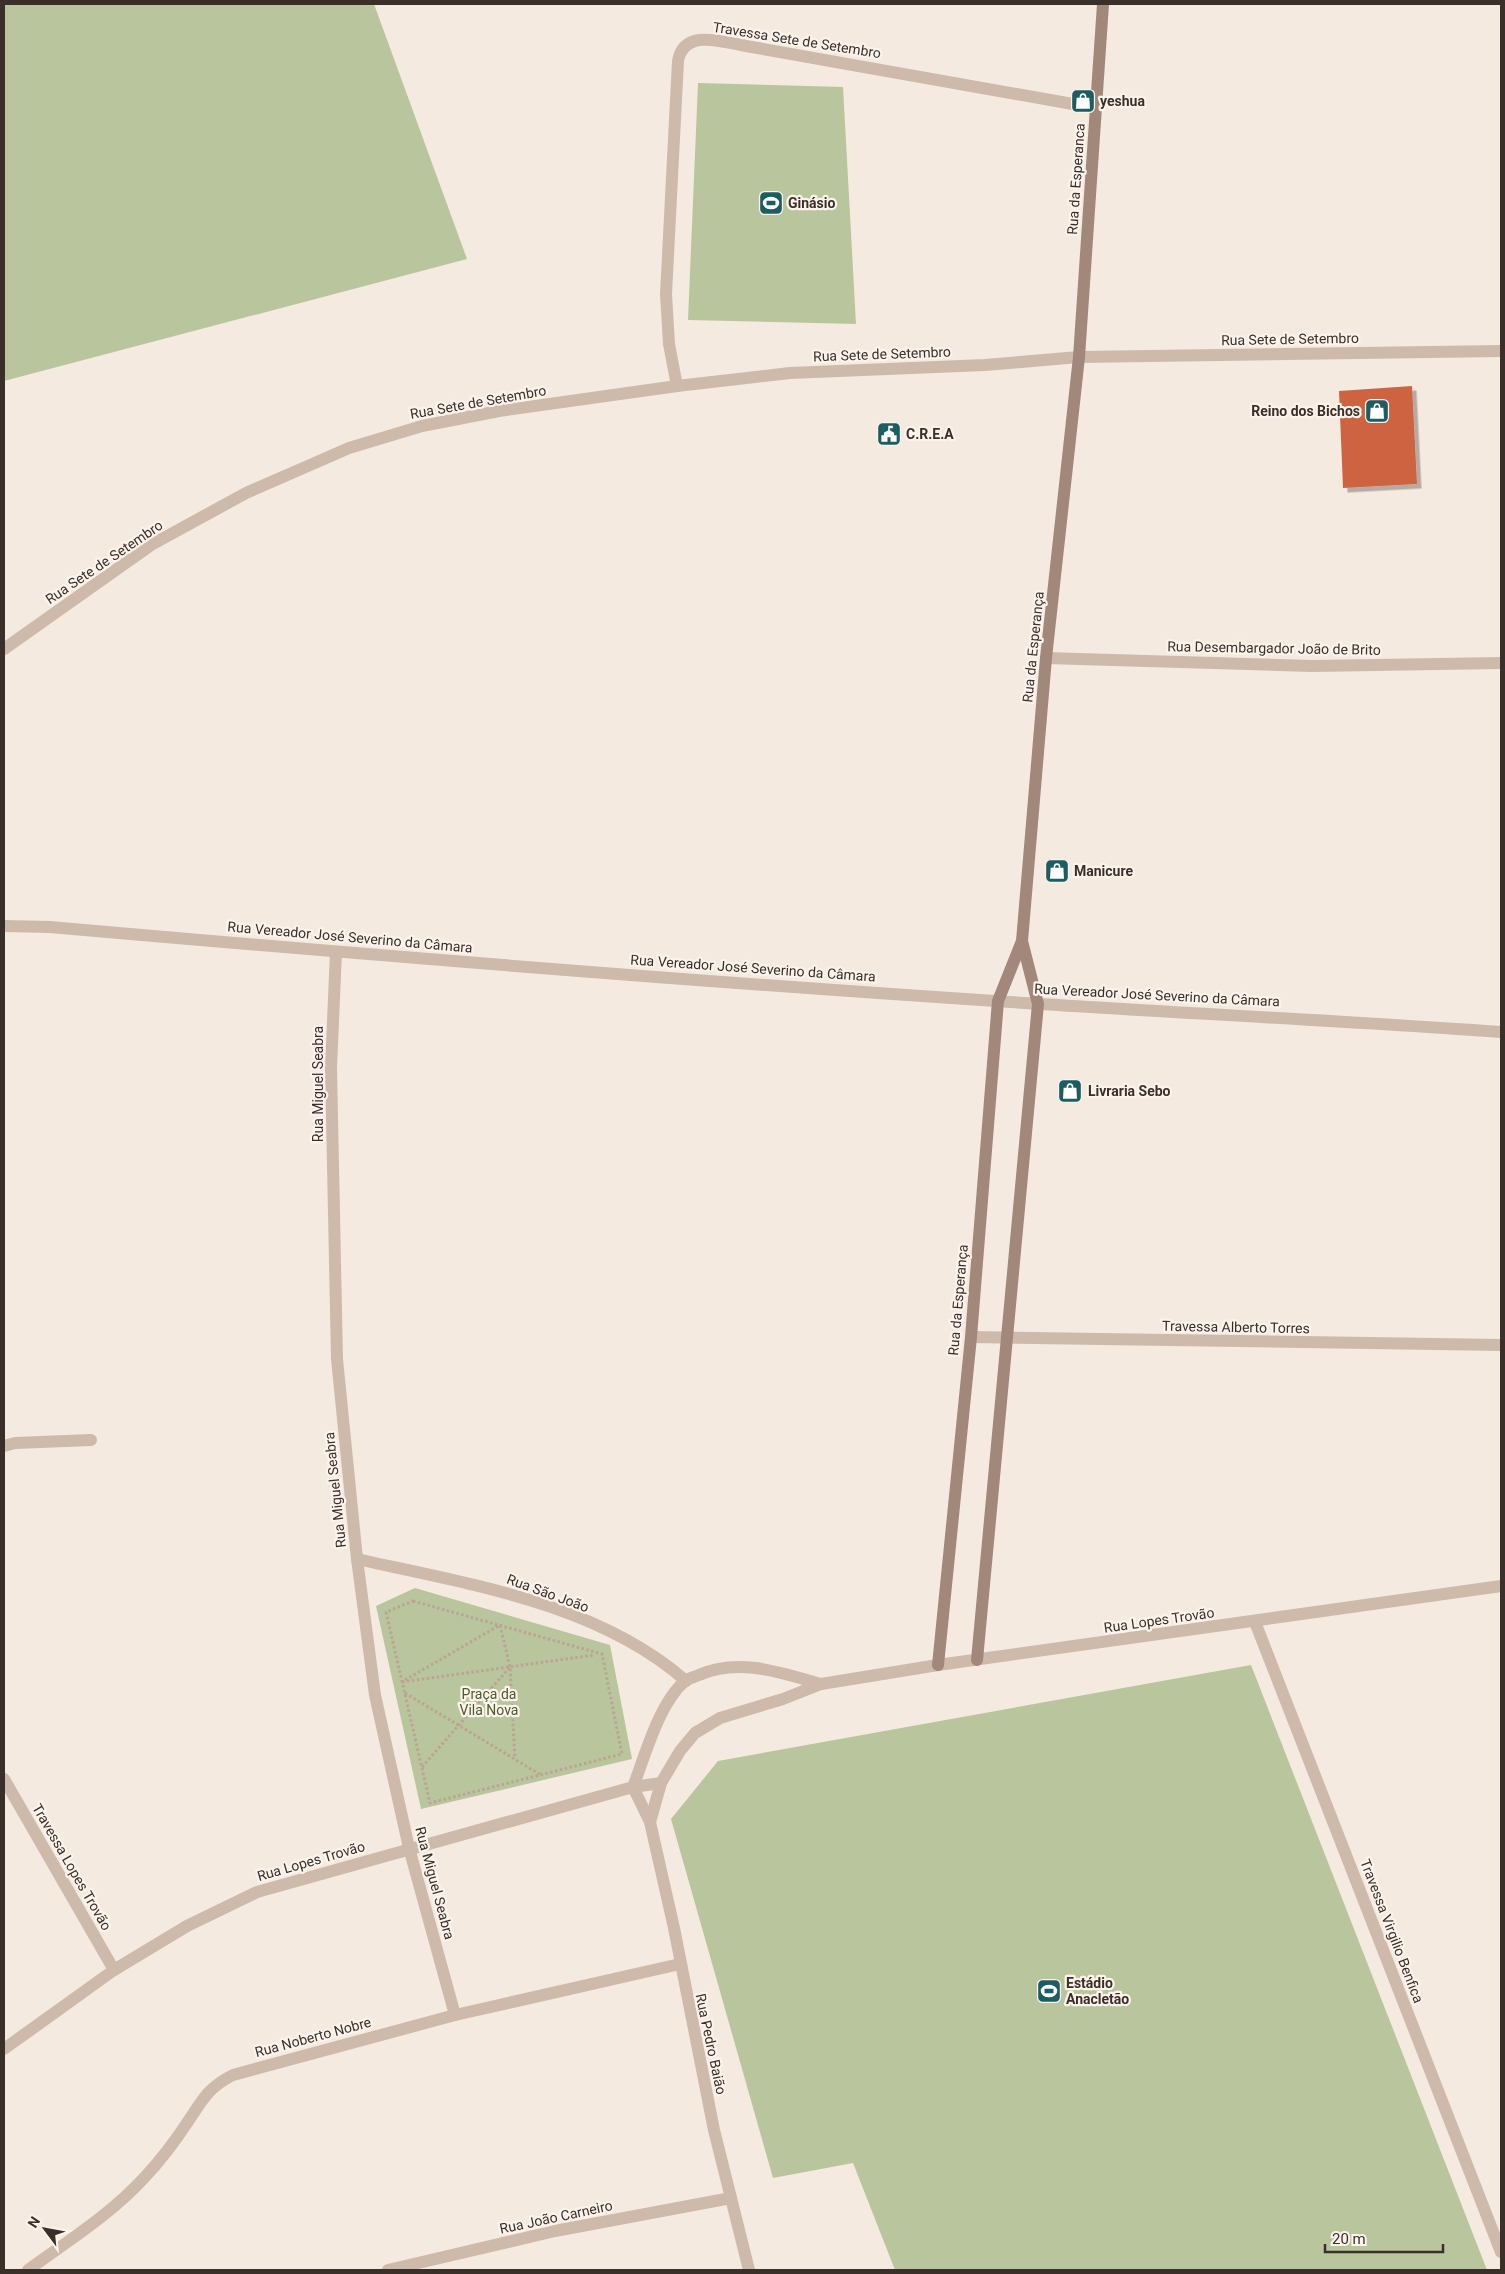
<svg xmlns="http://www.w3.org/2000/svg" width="1505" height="2274" font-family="Roboto,sans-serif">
  <defs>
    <filter id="shadow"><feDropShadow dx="4.5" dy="4.5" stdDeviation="0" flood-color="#0004"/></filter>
  </defs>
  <rect width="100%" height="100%" fill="#f5eadf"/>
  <g fill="#b9c69d">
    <polygon points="4,4 374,4 467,259 4,381"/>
    <polygon points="698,83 843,87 856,324 688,320"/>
    <polygon points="415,1588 610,1645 632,1759 421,1809 376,1606"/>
    <polygon points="1251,1665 1487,2270 895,2270 853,2163 773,2178 671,1819 718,1761"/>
  </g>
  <polygon fill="#ce6343" filter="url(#shadow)" points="1412,386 1417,484 1343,488 1339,391"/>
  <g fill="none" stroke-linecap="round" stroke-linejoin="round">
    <g stroke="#baa493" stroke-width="3" stroke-dasharray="2.5 2.5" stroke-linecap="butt">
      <polygon points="413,1601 602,1654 622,1754 430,1803 386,1612"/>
      <polyline points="405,1680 500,1625 510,1667"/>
      <polyline points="402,1682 594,1655"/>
      <polyline points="405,1693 541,1775"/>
      <polyline points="422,1767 510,1667 515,1759"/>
    </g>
    <g stroke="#cebaaa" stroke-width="12">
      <path d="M677 386 669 344 666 294 678 61C684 28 722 42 746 46L1095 108"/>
      <polyline points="4,649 151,545 246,493 349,448 422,426 499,411 677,386 790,373 985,365 1079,357 1501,351"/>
      <polyline points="1046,658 1312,666 1501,663"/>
      <path d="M4 926 50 927C380 956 711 983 1041 1004 1195 1014 1348 1021 1501 1032"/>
      <polyline points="336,952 331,1068 337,1359 357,1559 375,1695 409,1848 455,2015"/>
      <polyline points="971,1337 1501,1345"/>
      <polyline points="4,1446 15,1443 91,1440"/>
      <path d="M357 1559C468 1584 597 1603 686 1681"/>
      <polyline points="1255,1622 1501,2252"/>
      <polyline points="4,1779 114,1970"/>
      <polyline points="650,1822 661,1783 680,1751 695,1733 720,1718 783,1699 821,1684 938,1665 1501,1586"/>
      <polyline points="4,2049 114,1970 187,1926 257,1892 633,1787 661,1783"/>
      <path d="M28 2270C68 2241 111 2214 144 2178 160 2161 176 2140 189 2120 203 2099 209 2087 233 2075L455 2015 680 1964"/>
      <polyline points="388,2270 555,2231 731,2198"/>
      <path d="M749 2270 714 2130 674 1928 650 1822 633 1787C645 1756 659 1703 685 1681 689 1678 695 1677 699 1675 738 1657 782 1673 821 1684"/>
    </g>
    <g stroke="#a2887a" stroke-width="12">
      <polyline points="977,1660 1038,1004 1022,941"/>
      <polyline points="938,1665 971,1337 998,1001 1022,941 1046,658 1079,357 1103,4"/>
    </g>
  </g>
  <defs>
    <symbol id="shop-square" viewBox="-11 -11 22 22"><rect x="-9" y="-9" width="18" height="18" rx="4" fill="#1b5d61" stroke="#fcf4ec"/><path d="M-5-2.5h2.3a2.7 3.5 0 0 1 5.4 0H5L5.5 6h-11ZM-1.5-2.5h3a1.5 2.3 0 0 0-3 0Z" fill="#fff"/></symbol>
    <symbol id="stadium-square" viewBox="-11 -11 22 22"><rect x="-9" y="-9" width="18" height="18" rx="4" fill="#1b5d61" stroke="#fcf4ec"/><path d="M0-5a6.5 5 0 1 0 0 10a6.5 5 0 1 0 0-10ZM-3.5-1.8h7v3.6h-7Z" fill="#fff"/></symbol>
    <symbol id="civic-square" viewBox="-11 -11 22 22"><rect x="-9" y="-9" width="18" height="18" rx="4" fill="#1b5d61" stroke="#fcf4ec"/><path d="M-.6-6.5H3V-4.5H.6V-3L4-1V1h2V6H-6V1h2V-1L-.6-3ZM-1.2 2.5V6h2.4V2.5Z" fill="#fff"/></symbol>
  </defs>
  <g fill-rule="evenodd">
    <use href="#shop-square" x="1069" y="87" width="28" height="28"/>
    <use href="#stadium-square" x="757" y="189" width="28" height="28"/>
    <use href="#shop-square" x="1363" y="397" width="28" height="28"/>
    <use href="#civic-square" x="875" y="420" width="28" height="28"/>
    <use href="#shop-square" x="1043" y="857" width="28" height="28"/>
    <use href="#shop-square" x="1056" y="1077" width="28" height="28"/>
    <use href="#stadium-square" x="1035" y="1977" width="28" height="28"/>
  </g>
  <g text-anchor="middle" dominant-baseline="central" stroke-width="4.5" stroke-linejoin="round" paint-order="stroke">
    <g font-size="14" fill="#3b2f2a" stroke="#fcf4ec">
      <text transform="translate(797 40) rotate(9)">Travessa Sete de Setembro</text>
      <text transform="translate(1076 179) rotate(-86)">Rua da Esperanca</text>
      <text transform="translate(1290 339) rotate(-1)">Rua Sete de Setembro</text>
      <text transform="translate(882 354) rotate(-2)">Rua Sete de Setembro</text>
      <text transform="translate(478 402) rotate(-10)">Rua Sete de Setembro</text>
      <text transform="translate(104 562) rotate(-34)">Rua Sete de Setembro</text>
      <text transform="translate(1033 647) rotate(-84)">Rua da Esperança</text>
      <text transform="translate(1274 648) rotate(1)">Rua Desembargador João de Brito</text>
      <text transform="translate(350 937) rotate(5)">Rua Vereador José Severino da Câmara</text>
      <text transform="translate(753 968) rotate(4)">Rua Vereador José Severino da Câmara</text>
      <text transform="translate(1157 995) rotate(3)">Rua Vereador José Severino da Câmara</text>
      <text transform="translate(318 1084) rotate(-90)">Rua Miguel Seabra</text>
      <text transform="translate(958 1300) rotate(-85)">Rua da Esperança</text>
      <text transform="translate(1236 1327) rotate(1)">Travessa Alberto Torres</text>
      <text transform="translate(335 1490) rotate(-96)">Rua Miguel Seabra</text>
      <text transform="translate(548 1593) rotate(20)">Rua São João</text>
      <text transform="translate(1159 1620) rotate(-8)">Rua Lopes Trovão</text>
      <text transform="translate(311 1861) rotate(-16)">Rua Lopes Trovão</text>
      <text transform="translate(72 1867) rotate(60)">Travessa Lopes Trovão</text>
      <text transform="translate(435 1883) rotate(75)">Rua Miguel Seabra</text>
      <text transform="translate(1392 1931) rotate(69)">Travessa Virgilio Benfica</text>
      <text transform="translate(313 2037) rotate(-15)">Rua Noberto Nobre</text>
      <text transform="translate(711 2044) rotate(78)">Rua Pedro Baião</text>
      <text transform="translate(556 2217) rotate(-12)">Rua João Carneiro</text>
    </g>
    <g font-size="14" font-weight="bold" fill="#3b2f2a" stroke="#fcf4ec" text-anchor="start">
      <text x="1100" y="101">yeshua</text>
      <text x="788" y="203">Ginásio</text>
      <text x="1360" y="411" text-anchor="end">Reino dos Bichos</text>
      <text x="906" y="434">C.R.E.A</text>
      <text x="1074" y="871">Manicure</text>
      <text x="1088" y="1091">Livraria Sebo</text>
      <text x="1066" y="1983">Estádio<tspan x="1066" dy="16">Anacletão</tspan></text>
    </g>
    <g font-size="14" fill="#4b5c2b" stroke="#fcf4ec">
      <text x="489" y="1694">Praça da<tspan x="489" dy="16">Vila Nova</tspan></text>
    </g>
  </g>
  <rect width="1505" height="2274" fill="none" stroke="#3b2f2a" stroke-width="10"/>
  <g transform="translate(45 2229) rotate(302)" stroke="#fcf4ec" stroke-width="4" paint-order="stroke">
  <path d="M0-4L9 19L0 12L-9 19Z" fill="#3b2f2a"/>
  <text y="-8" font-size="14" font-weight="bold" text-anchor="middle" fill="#3b2f2a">N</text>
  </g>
  <path d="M1325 2244v8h118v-8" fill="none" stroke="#3b2f2a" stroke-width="2.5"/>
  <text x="1332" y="2244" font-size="15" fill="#3b2f2a" stroke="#fcf4ec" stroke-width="4" paint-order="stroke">20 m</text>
</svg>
